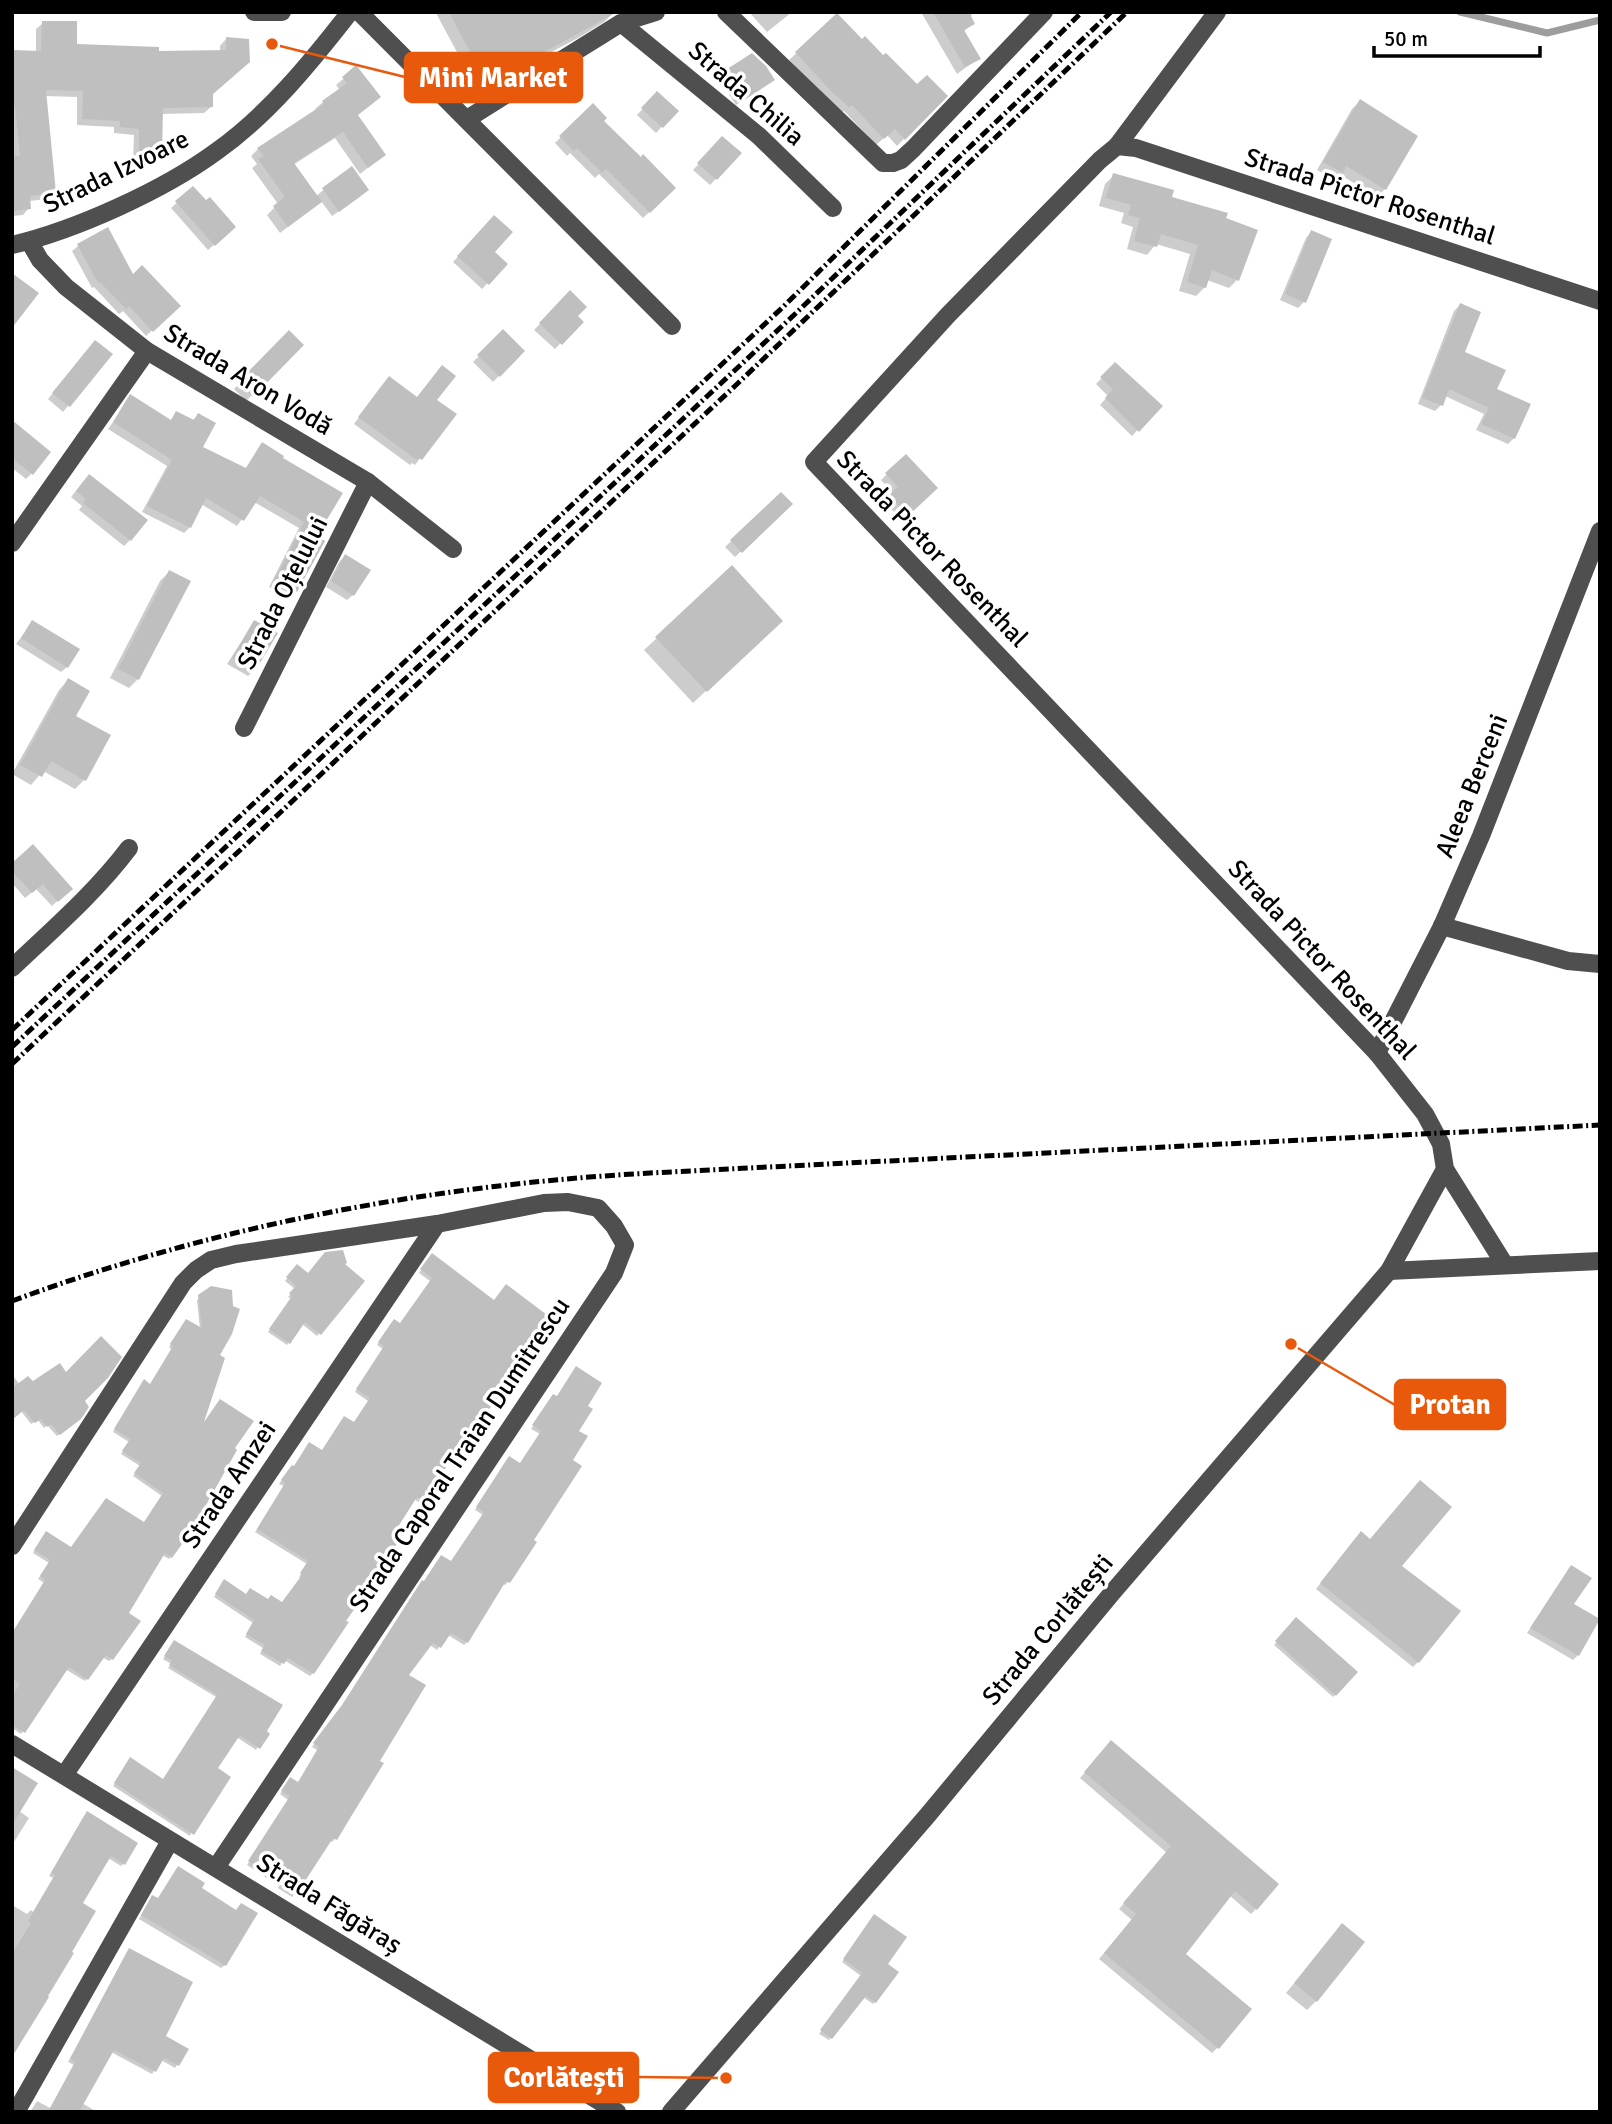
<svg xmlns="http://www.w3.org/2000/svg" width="1612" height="2124" font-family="Signika,sans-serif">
  <rect width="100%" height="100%" fill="#fff"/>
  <g fill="#0003">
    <polygon points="517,12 613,13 604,22 578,38 517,70 518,72 509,81 485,96 465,67 436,13"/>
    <polygon points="749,12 792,12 767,32"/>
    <polygon points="921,12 974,12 970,17 973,23 963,32 979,58 957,74"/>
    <polygon points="837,15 861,41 917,87 945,96 897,146 887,135 876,145 844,111 841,113 825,99 789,60"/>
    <polygon points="43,23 75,46 157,52 220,52 220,46 226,39 248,40 211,95 211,107 204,113 161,114 160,157 154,163 133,163 134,135 114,133 114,127 77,125 77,97 45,96 54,193 47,199 29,201 29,208 23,215 12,216 12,52 36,53 36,29"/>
    <polygon points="752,55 773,80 736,105 719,79"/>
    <polygon points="356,68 356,116 384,155 360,174 335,138 293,165 316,196 351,168 361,196 332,216 321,201 280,233 267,215 278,204 252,168 257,164 251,156 258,149 317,111 315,109 323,102 340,90 336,85"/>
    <polygon points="657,94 676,111 656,133 637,115"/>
    <polygon points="1360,101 1385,189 1377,197 1339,174 1334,179 1317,170 1352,109"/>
    <polygon points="593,105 602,121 674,188 643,218 599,174 595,178 570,153 567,156 555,143"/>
    <polygon points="723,138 739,154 710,185 693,170"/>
    <polygon points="1114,175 1224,219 1237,280 1229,288 1207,280 1205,287 1196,296 1179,291 1190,254 1156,244 1147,255 1127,249 1133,227 1121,223 1124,213 1099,206 1105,184"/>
    <polygon points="193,188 228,233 208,250 171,208"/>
    <polygon points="494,217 492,252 506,264 482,289 453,262"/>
    <polygon points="1311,232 1330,240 1304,302 1298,308 1280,300 1306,238"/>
    <polygon points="78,246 133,276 178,306 146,336 123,311 119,314 94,287 92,288 72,251"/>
    <polygon points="570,293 576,316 581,322 555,349 534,330"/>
    <polygon points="1460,305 1462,352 1495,390 1514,438 1508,444 1476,430 1484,414 1445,396 1441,405 1435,411 1418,404 1454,311"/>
    <polygon points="503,332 523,351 493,382 473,362"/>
    <polygon points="289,333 302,345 246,401 234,389"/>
    <polygon points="90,348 111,355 63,412 48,399"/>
    <polygon points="1115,364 1160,406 1132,436 1100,405 1108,396 1096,384"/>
    <polygon points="383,384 416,398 435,400 454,414 415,465 412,463 410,465 354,424"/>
    <polygon points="131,397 170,421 177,413 192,421 198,415 200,448 245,469 262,445 315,537 305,573 295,591 289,597 269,587 299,528 254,502 237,526 201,504 190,527 184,533 142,512 167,466 108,429"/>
    <polygon points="12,423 32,473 26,479 12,468"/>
    <polygon points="906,456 935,488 901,520 885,502 894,494 881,480"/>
    <polygon points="83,482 130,540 124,546 79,510 82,506 71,497"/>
    <polygon points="781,494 791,504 735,557 725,547"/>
    <polygon points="345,556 353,595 347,600 326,587 339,562"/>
    <polygon points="169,572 138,679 129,688 110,678 160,581"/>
    <polygon points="33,622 67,667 61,672 16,644"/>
    <polygon points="254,622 275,634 254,670 248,676 227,664"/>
    <polygon points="768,633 693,703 644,650 657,638"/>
    <polygon points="68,680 84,780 75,789 43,771 31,785 12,774 59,690"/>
    <polygon points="12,865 70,889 52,906 36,889 25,898 12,883"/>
    <polygon points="429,1258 538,1339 533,1355 530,1357 524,1353 440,1474 426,1503 424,1506 414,1499 393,1531 366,1586 313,1673 310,1676 284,1660 280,1666 260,1654 263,1648 245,1637 253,1623 214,1597 222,1584 246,1596 282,1604 300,1578 299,1577 307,1564 255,1532 284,1486 279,1484 289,1469 322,1452 353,1424 368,1401 355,1392 383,1349 377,1345 391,1324 400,1325 430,1281 419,1273"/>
    <polygon points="343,1265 362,1281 317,1336 302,1324 287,1345 268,1332 291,1299 288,1297 295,1289 285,1281 297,1266 308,1275"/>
    <polygon points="200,1297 217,1356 201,1427 233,1449 171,1557 169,1559 162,1555 127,1613 112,1659 109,1661 102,1657 85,1681 65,1669 21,1734 12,1728 12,1634 44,1583 38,1579 49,1563 33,1553 44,1535 71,1549 144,1524 162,1496 133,1476 140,1466 121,1454 129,1442 113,1432 142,1384 149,1386 172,1350 169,1347 184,1323 200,1329 197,1300"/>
    <polygon points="66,1375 83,1401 76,1422 57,1436 47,1425 44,1428 38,1420 31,1424 21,1411 12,1418 12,1379 14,1377 20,1385"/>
    <polygon points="551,1399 585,1406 576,1432 570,1461 531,1540 535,1542 508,1582 505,1585 503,1584 467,1642 464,1645 448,1635 437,1650 430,1645 407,1676 378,1762 335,1839 332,1842 330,1840 292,1897 278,1888 279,1886 247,1865 288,1800 280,1794 282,1791 298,1784 317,1750 312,1747 450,1563 483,1515 475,1510 506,1461 519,1465 540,1434 531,1429"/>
    <polygon points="1357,1538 1400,1566 1418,1662 1413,1667 1316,1589"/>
    <polygon points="1571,1567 1572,1604 1578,1655 1573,1660 1527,1633"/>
    <polygon points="1296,1620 1356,1672 1333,1697 1274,1645"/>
    <polygon points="172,1644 265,1732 256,1750 238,1738 215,1768 190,1836 113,1786 128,1761 163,1780 216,1697 168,1668 171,1664 163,1659"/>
    <polygon points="1106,1748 1256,1909 1251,1914 1229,1895 1183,1954 1218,2047 1212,2053 1099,1959 1132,1920 1119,1909 1167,1853 1080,1778"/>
    <polygon points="12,1773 19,1811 29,1818 12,1845"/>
    <polygon points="84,1816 124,1863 121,1866 108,1858 81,1904 12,2055 12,1905 27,1914 31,1910 33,1912 53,1878 49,1876"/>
    <polygon points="199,1889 225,1965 221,1968 139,1919 150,1900"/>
    <polygon points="872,1919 885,1964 875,2002 873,2004 863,1997 829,2040 819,2034 861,1976 842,1962"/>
    <polygon points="1342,1926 1316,2001 1307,2010 1286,1993"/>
    <polygon points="127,1952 163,2037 186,2049 177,2065 175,2068 161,2060 152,2074 111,2052 82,2103 97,2112 30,2112 37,2101 50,2108 74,2065 68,2062"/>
  </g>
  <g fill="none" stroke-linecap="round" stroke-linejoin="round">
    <polyline stroke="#9d9d9d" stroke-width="7" points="1460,12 1547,33 1600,20"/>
  </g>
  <g fill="#bfbfbf">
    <polygon points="449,12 617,12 517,67 521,72 494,88 473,58"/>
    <polygon points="933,12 969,12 975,24 964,30 981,59 965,67"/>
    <polygon points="837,13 862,39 865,36 883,55 886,53 917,84 927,75 948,96 905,140 895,129 884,139 852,105 849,107 832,92 795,52"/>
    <polygon points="42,21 77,21 77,44 159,47 159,51 226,50 226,37 249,39 250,62 213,94 213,107 163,108 162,157 139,157 139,129 120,127 120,121 82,119 83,91 46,90 56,193 30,196 31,209 12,211 12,156 20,156 15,107 12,107 12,50 41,51"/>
    <polygon points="752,53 766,66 775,80 743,101 724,71"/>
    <polygon points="356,65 381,97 358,115 386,155 368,168 343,132 294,163 322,202 288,227 273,206 285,197 258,159 264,156 257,148 324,104 322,101 347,83 342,77"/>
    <polygon points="657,91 679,111 663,128 641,108"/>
    <polygon points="1360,99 1418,136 1386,190 1346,166 1343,173 1323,162"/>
    <polygon points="593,103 607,118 604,121 641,157 643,154 676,188 650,213 606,169 602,173 577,148 574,151 559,136"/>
    <polygon points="722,136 742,153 717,180 697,163"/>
    <polygon points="352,166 369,190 339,212 322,188"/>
    <polygon points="1113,173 1174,190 1172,197 1228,213 1226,218 1258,230 1239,281 1212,270 1206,288 1187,282 1198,245 1161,234 1157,247 1134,241 1140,218 1128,215 1131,205 1106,198"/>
    <polygon points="193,186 206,200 210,197 236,227 215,246 175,201"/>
    <polygon points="494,215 513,232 495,252 508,264 489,285 457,256"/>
    <polygon points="108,227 133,274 142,265 181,306 153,332 129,306 126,309 100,282 98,283 77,244"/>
    <polygon points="1311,230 1332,239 1306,303 1285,294"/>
    <polygon points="12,273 39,293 12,328"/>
    <polygon points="570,290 587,307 578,316 584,322 562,345 539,323"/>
    <polygon points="1460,303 1481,312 1465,352 1506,370 1497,389 1531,404 1515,439 1481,424 1489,408 1449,389 1443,406 1422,398"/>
    <polygon points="503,329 525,351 500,377 477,355"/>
    <polygon points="289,330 304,345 253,397 238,382"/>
    <polygon points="95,340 113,354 70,407 52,393"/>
    <polygon points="1115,362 1163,406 1139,432 1105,398 1113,389 1100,377"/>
    <polygon points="442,365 456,376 437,400 457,414 422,460 419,458 417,460 358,417 389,376 417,397"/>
    <polygon points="130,394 171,420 176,411 194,420 198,413 216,423 203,447 246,468 262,442 284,456 283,458 343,493 317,536 325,541 297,592 274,581 304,522 260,496 244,521 206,498 191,528 147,506 172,460 113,422"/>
    <polygon points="12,420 51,452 33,475 12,458"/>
    <polygon points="906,454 938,488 908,516 889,495 898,487 885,473"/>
    <polygon points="89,474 148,520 131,541 83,503 86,499 76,491"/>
    <polygon points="781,492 793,504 742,553 730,540"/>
    <polygon points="345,554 371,570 354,596 331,581"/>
    <polygon points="732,565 783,621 707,692 655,637"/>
    <polygon points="169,570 191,581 139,680 118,669"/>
    <polygon points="32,620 80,649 68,668 21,638"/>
    <polygon points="254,620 278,633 255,671 232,658"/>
    <polygon points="68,678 90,691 76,716 111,735 86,781 51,761 42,777 20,765"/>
    <polygon points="33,844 73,889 58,902 43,884 32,893 12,871 12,863"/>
    <polygon points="343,1250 347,1263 345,1264 365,1281 321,1335 305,1322 290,1344 269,1329 292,1296 289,1293 296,1286 286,1277 297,1264 308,1273 325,1252"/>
    <polygon points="432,1253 494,1300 506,1284 555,1321 541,1338 545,1342 534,1356 528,1351 504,1387 506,1388 474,1428 442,1473 447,1477 428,1504 417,1497 396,1530 403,1535 368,1585 370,1587 346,1621 349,1622 314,1674 288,1658 284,1664 261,1651 265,1645 246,1634 254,1620 215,1594 224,1579 246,1594 250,1588 268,1599 271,1595 282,1602 302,1575 300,1573 308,1561 257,1529 285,1483 281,1480 292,1465 294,1466 309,1442 322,1450 344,1416 354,1422 370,1398 356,1389 384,1346 378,1342 394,1319 400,1323 432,1278 420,1269"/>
    <polygon points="211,1286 232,1290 233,1306 240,1309 232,1334 220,1355 225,1358 204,1422 220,1399 254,1421 235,1448 237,1450 192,1530 172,1558 165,1553 129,1613 141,1621 113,1660 106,1655 88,1680 69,1667 25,1733 12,1725 12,1696 20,1684 12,1678 12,1633 45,1580 40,1576 50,1560 34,1550 46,1531 71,1547 106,1498 144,1522 163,1493 134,1473 141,1463 122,1451 130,1439 114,1429 144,1379 150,1384 173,1346 170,1344 186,1319 202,1328 198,1295"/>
    <polygon points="101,1336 122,1357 108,1378 85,1401 89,1407 81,1419 60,1435 51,1424 47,1427 41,1419 35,1423 24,1410 12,1420 12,1388 28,1376 33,1381 60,1363 66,1372"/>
    <polygon points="576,1366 602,1383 588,1406 593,1409 579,1431 588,1436 573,1460 582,1466 534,1540 537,1542 510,1583 506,1581 468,1643 451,1633 441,1648 433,1643 409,1675 426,1685 380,1761 384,1763 352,1815 337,1840 333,1838 296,1895 279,1885 281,1882 248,1861 290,1796 281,1791 290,1777 298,1782 319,1747 313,1743 342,1705 422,1580 424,1581 441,1555 451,1561 484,1512 476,1507 509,1456 520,1463 541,1431 532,1425 553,1394 557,1396"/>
    <polygon points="1420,1480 1452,1507 1402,1566 1461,1611 1419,1663 1320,1583 1361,1531 1370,1539"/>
    <polygon points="1571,1565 1592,1578 1574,1604 1600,1619 1579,1656 1530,1628"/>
    <polygon points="1296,1617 1358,1672 1336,1696 1275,1641"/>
    <polygon points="174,1640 283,1705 267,1731 270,1734 260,1749 241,1736 238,1738 218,1768 231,1777 194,1835 114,1783 130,1757 163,1779 217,1695 169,1665 172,1661 164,1656"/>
    <polygon points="1111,1740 1279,1884 1257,1910 1235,1891 1186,1954 1252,2009 1219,2049 1104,1953 1136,1914 1123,1903 1171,1846 1084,1772"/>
    <polygon points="12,1767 38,1783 12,1825"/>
    <polygon points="87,1811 138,1843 125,1865 111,1856 83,1903 96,1911 72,1952 74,1953 48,1996 49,1997 12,2057 12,1954 31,1923 28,1921 55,1875 51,1873"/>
    <polygon points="178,1866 205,1883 202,1888 236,1910 241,1903 258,1913 226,1966 141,1915 152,1895 158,1898"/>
    <polygon points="874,1914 907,1937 888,1964 899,1972 876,2003 866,1996 832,2039 820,2030 862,1973 843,1959"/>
    <polygon points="1342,1923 1365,1942 1317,2002 1294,1983"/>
    <polygon points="129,1948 193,1982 166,2036 189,2049 179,2066 164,2058 156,2072 114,2050 79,2112 48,2112 75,2062 70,2059"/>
  </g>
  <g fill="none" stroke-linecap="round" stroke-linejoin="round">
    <g stroke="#4f4f4f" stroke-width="18">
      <polyline points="254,12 282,12"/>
      <polyline points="359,12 672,326"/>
      <polyline points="726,12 883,163 893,163 901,160 913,149 1044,12"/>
      <polyline points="621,23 759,136 833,208"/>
      <polyline points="467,119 621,23 656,12"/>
      <polyline points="1117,146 1217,12"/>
      <polyline points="29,241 40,260 66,287 147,351 368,482 453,549"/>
      <path d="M12 245C76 230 164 190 217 151 269 114 311 62 350 12"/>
      <polyline points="12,543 147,351"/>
      <polyline points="244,728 368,482"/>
      <polyline points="1442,926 1568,961 1600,964"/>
      <path d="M12 968C53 929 95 893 129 848"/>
      <polyline points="1377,1053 1442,926 1481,836 1600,531"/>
      <polyline points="1505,1265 1445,1169 1441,1144 1425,1114 1377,1053 814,462 948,315 1100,160 1117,146 1136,148 1600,301"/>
      <polyline points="1389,1271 1600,1261"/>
      <polyline points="12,1546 183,1283 196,1270 211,1260 236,1254 437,1224 544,1203 568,1202 598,1208 614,1226 625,1245 614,1273 217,1866"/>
      <polyline points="12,1744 617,2112"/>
      <polyline points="65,1774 437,1224"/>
      <polyline points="16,2112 170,1841"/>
      <polyline points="671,2112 927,1816 1112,1593 1389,1271 1445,1169"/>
    </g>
    <g stroke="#000" stroke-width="5" stroke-dasharray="10 3.5 2 3.5" stroke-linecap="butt">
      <polyline points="12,1030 784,306 1082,12"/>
      <polyline points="12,1047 795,314 1111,12"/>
      <polyline points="12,1064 735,386 1127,12"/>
      <path d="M12 1301C217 1225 432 1185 650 1173L1600 1125"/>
    </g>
  </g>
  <g text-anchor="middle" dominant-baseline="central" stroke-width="7" stroke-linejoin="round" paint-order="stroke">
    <g font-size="26" fill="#000" stroke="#fff">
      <text transform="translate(746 94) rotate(41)">Strada Chilia</text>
      <text transform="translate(116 172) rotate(-26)">Strada Izvoare</text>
      <text transform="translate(1370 197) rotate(18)">Strada Pictor Rosenthal</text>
      <text transform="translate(248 380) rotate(31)">Strada Aron Vodă</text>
      <text transform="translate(932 549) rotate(46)">Strada Pictor Rosenthal</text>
      <text transform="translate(283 593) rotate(-63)">Strada Oțelului</text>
      <text transform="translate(1472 786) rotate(-68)">Aleea Berceni</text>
      <text transform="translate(1322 960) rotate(47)">Strada Pictor Rosenthal</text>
      <text transform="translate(460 1455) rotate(-56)">Strada Caporal Traian Dumitrescu</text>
      <text transform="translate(229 1485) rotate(-56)">Strada Amzei</text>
      <text transform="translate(1048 1630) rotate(-50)">Strada Corlătești</text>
      <text transform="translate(329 1904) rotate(32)">Strada Făgăraș</text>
    </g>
  </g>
  <path fill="none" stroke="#e8590c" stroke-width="2.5" d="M272 44L405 77M1291 1344L1395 1405M726 2078L638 2077"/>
  <g fill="#e8590c" stroke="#fff" stroke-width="2.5">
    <circle cx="272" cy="44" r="7"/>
    <circle cx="1291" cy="1344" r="7"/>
    <circle cx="726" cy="2078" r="7"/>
  </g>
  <g fill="#e8590c" stroke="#e8590c" stroke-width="2.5">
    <rect x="405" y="53" width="177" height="49" rx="7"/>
    <rect x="1395" y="1380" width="110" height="49" rx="7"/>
    <rect x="489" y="2053" width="149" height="49" rx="7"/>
  </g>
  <g font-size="28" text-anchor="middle" font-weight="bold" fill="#fff">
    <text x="493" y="87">Mini Market</text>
    <text x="1450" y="1414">Protan</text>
    <text x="564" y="2087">Corlătești</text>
  </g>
  <rect width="1612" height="2124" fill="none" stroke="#000000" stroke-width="28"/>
  <path d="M1374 46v10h166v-10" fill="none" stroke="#000000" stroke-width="3.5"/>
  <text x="1384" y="46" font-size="21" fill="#000000" stroke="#ffffff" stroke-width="5" paint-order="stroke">50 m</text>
</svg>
